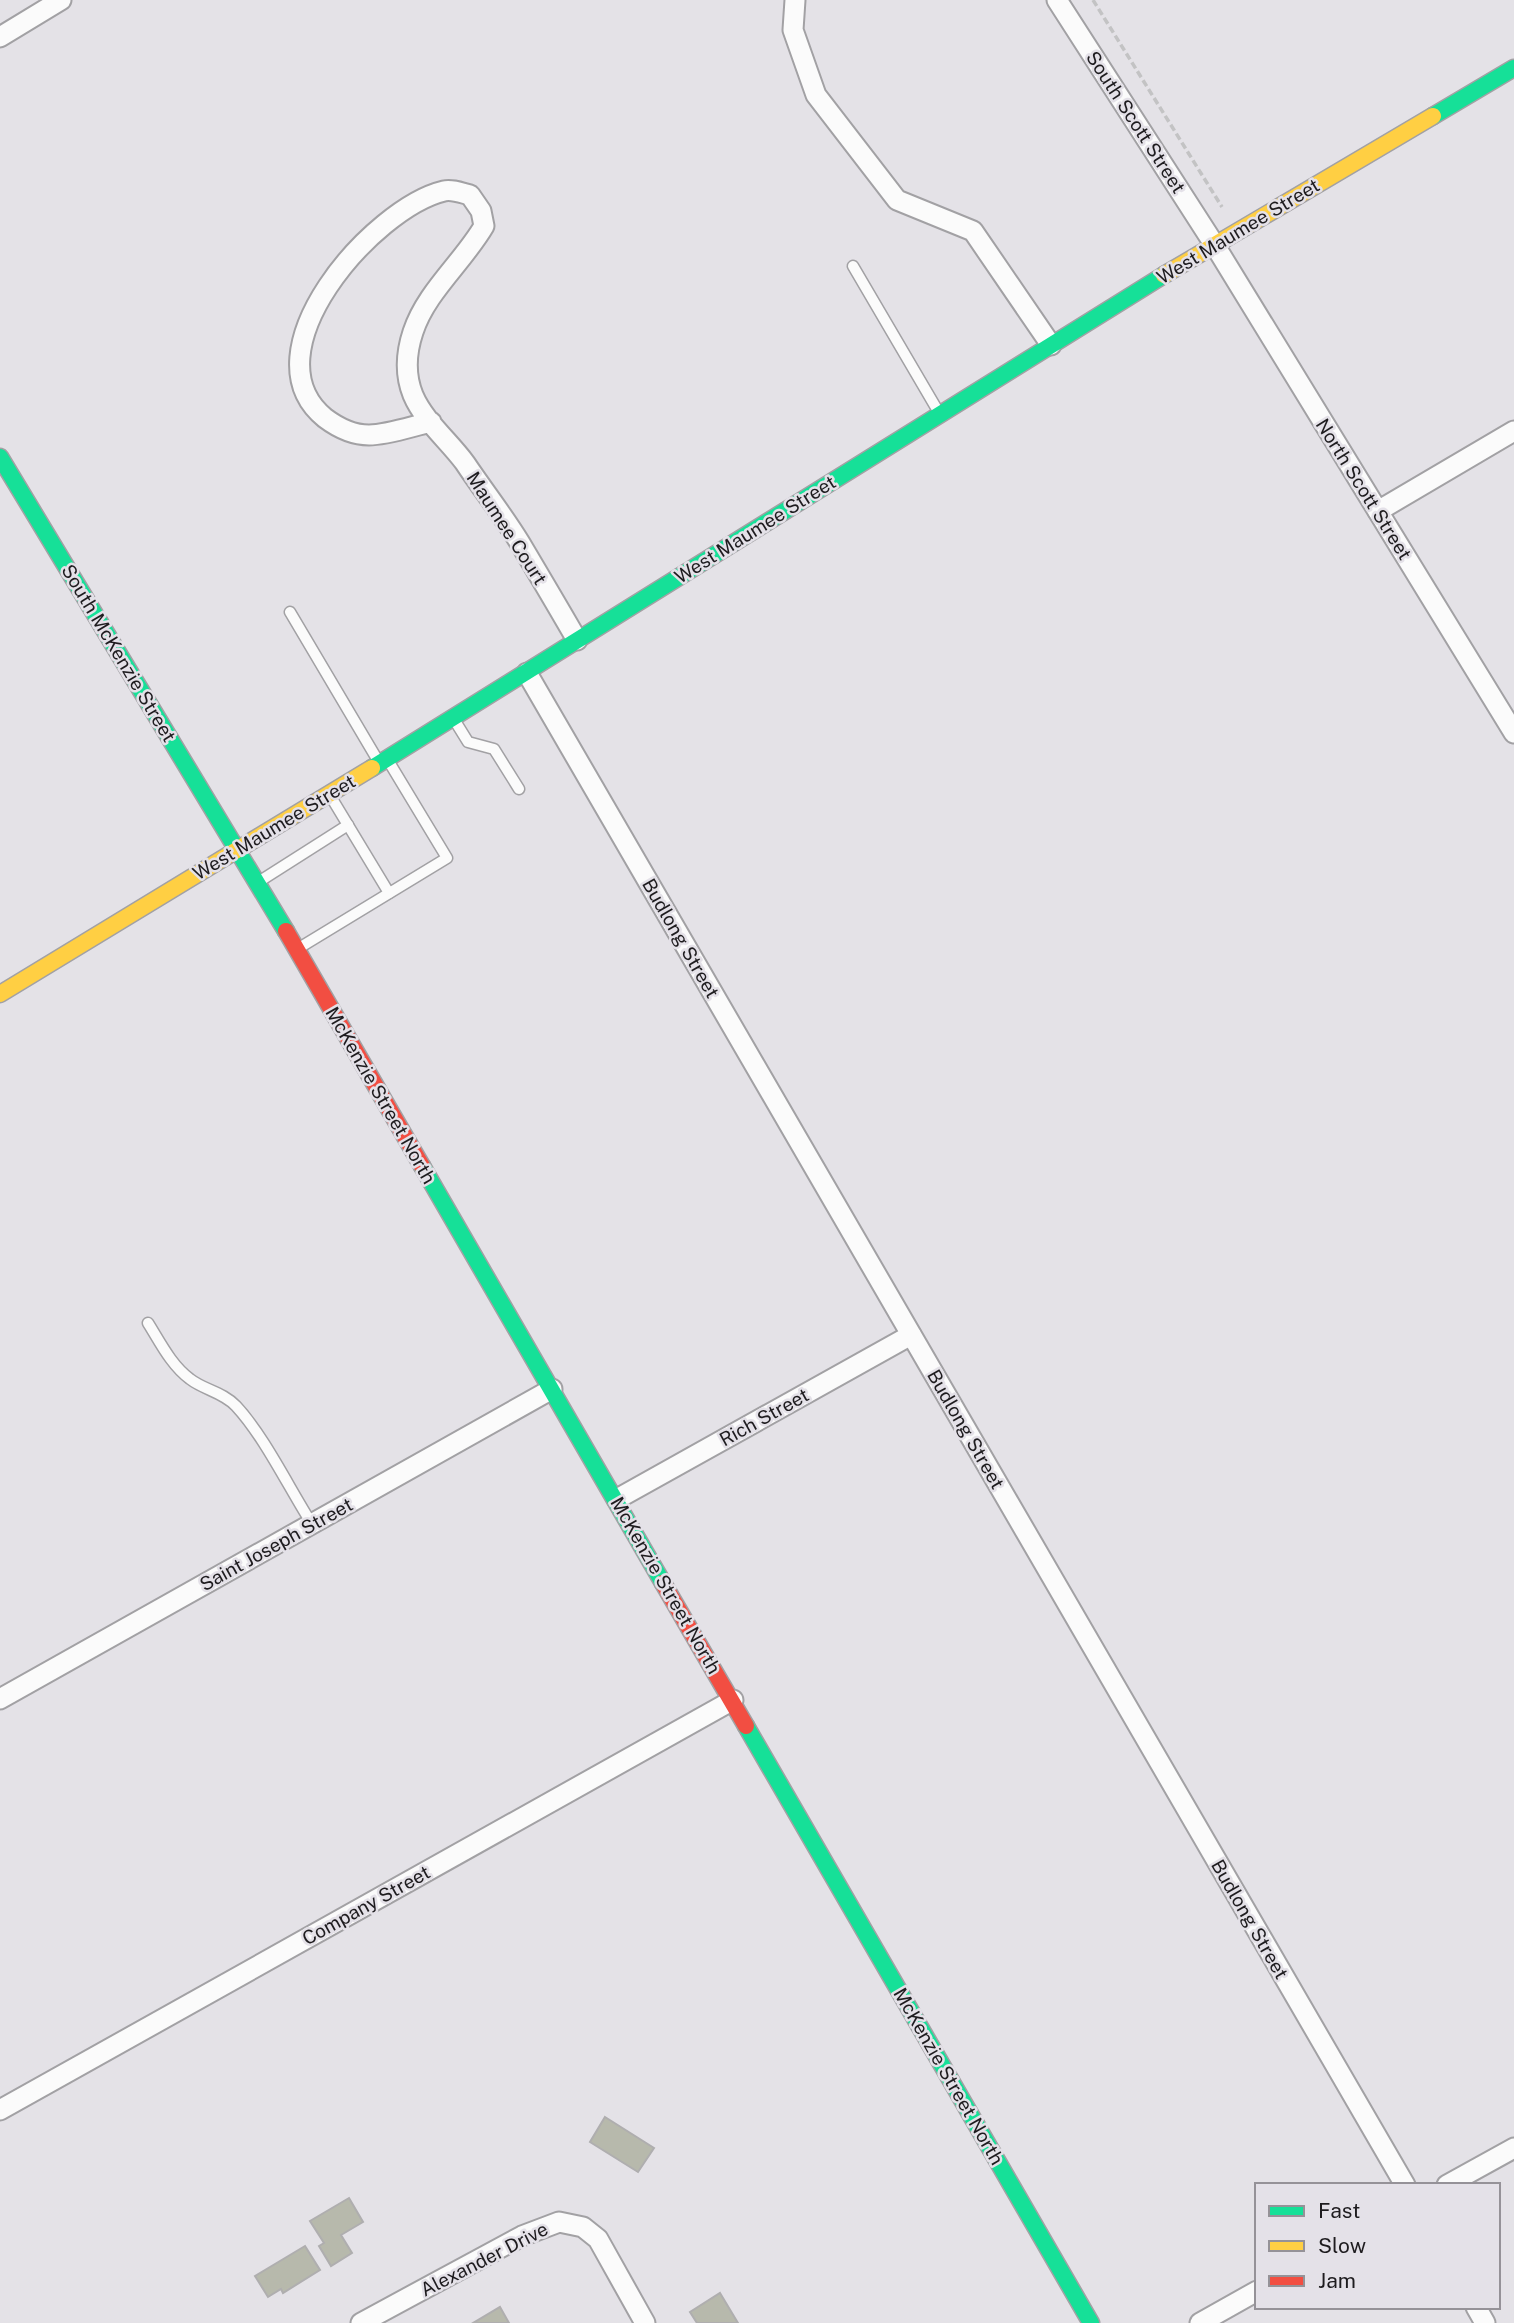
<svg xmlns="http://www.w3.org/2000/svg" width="1514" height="2323" font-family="'Public Sans',sans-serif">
  <rect width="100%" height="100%" fill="#e4e2e7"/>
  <g fill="#b7b9ac" stroke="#afaeaf" stroke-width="2">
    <polygon points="605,2117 654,2148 638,2172 590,2142"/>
    <polygon points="349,2198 363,2222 341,2235 352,2253 331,2266 319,2246 324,2243 310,2221"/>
    <polygon points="305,2246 320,2270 283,2293 281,2289 268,2297 255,2276"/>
    <polygon points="720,2293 738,2323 697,2323 690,2312"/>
    <polygon points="500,2307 509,2323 473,2323"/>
  </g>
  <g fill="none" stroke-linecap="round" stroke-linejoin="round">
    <defs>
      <g id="lane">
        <polyline points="853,266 938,411"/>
        <polyline points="290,612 377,759"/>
        <polyline points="455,721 468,742 494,749 519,789"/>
        <polyline points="331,797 389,893"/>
        <polyline points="260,881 348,825"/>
        <polyline points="299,948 447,858 389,762"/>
        <path d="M148 1323C160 1342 171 1365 190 1379 204 1390 223 1392 236 1406 264 1436 289 1488 312 1524"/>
      </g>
      <g id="street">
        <polyline points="795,0 793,30 816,95 897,200 973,231 1051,345"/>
        <polyline points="1057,0 1214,244 1514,733"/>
        <polyline points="0,37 61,0"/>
        <path d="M431 422C413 426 387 435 369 435 353 435 337 427 325 418 245 353 373 208 444 191 452 189 462 193 470 195L481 211 484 226C463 262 426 292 413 332 406 353 405 375 413 395 424 421 449 441 465 463 483 490 503 515 520 543 539 575 558 607 577 640"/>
        <polyline points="1378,511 1514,431"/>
        <polyline points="527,673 1405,2185"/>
        <polyline points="617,1499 911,1335"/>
        <polyline points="0,1699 552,1389"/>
        <polyline points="0,2110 733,1700"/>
        <polyline points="1447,2185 1514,2148"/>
        <polyline points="1476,2307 1485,2323"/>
        <polyline points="361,2323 522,2236 559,2222 583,2227 598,2239 645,2323"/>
        <polyline points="1200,2323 1257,2291"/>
      </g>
      <g id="fast">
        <polyline points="1433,116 1514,68"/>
        <polyline points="0,457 286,931"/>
        <polyline points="372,768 1164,275"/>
        <polyline points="422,1166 663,1583"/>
        <polyline points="746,1726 1091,2323"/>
      </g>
      <g id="slow">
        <polyline points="1164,275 1433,116"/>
        <polyline points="0,994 372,768"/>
      </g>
      <g id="jam">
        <polyline points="286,931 422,1166"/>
        <polyline points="663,1583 746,1726"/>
      </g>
    </defs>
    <use href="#lane" stroke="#a2a1a4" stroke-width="13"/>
    <use href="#street" stroke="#a2a1a4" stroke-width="23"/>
    <use href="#fast" stroke="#a2a1a4" stroke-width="19"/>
    <use href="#slow" stroke="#a2a1a4" stroke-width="19"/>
    <use href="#jam" stroke="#a2a1a4" stroke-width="19"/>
    <polyline stroke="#c3c3c4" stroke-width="3.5" stroke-dasharray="7 3.5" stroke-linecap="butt" points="1093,0 1222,207"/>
    <use href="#lane" stroke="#fbfbfb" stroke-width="10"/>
    <use href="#street" stroke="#fbfbfb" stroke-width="19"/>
    <use href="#fast" stroke="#16e098" stroke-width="16"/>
    <use href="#slow" stroke="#ffcf43" stroke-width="16"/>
    <use href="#jam" stroke="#f24e42" stroke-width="16"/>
  </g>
  <g text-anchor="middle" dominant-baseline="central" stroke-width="5" stroke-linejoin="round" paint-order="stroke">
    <g font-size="19" fill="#1e1c1f" stroke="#e4e1e8">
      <text transform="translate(1136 122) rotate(57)">South Scott Street</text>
      <text transform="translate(1238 231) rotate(-31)">West Maumee Street</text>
      <text transform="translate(1364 489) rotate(58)">North Scott Street</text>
      <text transform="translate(507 528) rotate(57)">Maumee Court</text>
      <text transform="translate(755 529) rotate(-32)">West Maumee Street</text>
      <text transform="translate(119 653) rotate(59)">South McKenzie Street</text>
      <text transform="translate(274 827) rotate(-31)">West Maumee Street</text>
      <text transform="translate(681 938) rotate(60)">Budlong Street</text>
      <text transform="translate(381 1095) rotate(60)">McKenzie Street North</text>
      <text transform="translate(764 1417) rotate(-29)">Rich Street</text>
      <text transform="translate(966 1429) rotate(60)">Budlong Street</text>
      <text transform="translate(276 1544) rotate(-29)">Saint Joseph Street</text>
      <text transform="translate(666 1585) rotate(60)">McKenzie Street North</text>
      <text transform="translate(366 1905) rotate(-29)">Company Street</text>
      <text transform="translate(1250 1919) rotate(60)">Budlong Street</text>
      <text transform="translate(949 2076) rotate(60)">McKenzie Street North</text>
      <text transform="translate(484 2259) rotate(-27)">Alexander Drive</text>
    </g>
  </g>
  <rect x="1255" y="2183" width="245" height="126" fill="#e4e1e8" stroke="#959298" stroke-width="2"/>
  <rect x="1269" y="2206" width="35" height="10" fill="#16e098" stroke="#959298" stroke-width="2"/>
  <text x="1318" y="2218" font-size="21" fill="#1e1c1f">Fast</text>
  <rect x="1269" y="2241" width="35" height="10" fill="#ffcf43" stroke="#959298" stroke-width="2"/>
  <text x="1318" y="2253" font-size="21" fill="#1e1c1f">Slow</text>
  <rect x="1269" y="2276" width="35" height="10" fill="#f24e42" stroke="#959298" stroke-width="2"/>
  <text x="1318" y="2288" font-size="21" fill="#1e1c1f">Jam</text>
</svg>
